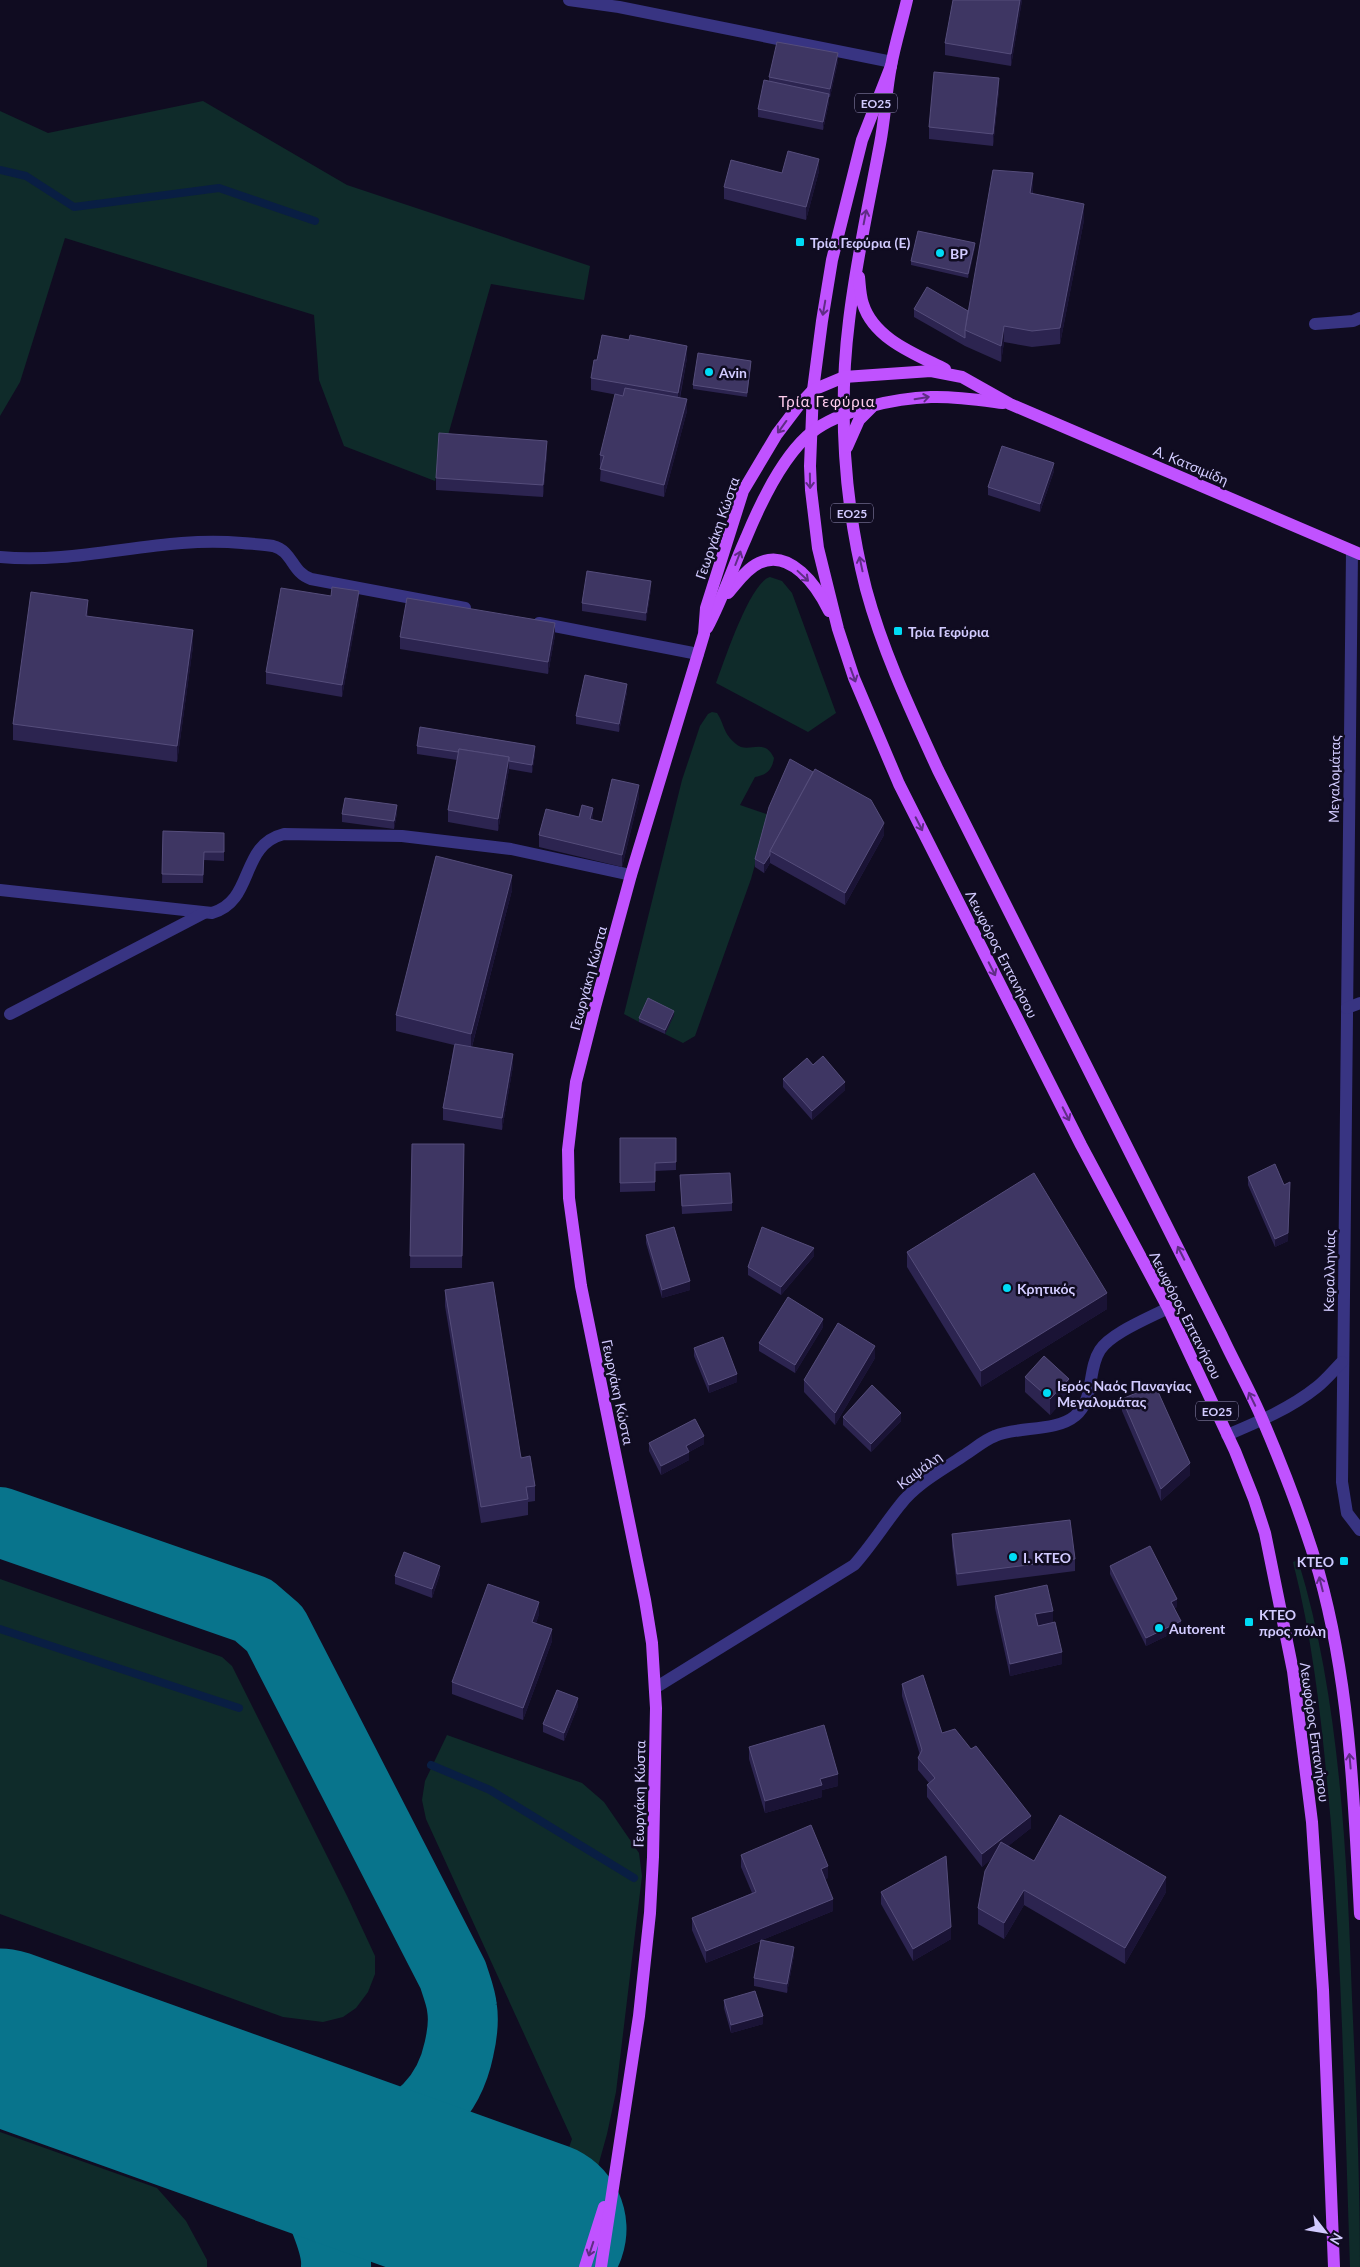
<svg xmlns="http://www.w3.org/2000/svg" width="1360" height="2267" font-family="Lato,sans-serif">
  <rect width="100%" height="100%" fill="#100c21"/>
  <g fill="#0f2b2a">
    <polygon points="203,101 347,185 590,266 584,300 491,284 435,481 344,446 319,380 314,315 65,238 20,382 0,416 0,111 48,133"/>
    <path d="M770 577 782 581 792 593 836 713 808 732 716 683C724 662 750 582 770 577Z"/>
    <path d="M712 712 717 713C725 725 722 732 736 744 748 755 764 736 774 758 772 770 767 775 755 777L740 805 769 815 751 879 695 1036 683 1043 665 1034 674 1015 639 1022 624 1014 682 780 700 726 708 714Z"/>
    <path d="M1298 1560C1340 1697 1347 1855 1352 1998 1356 2088 1360 2177 1360 2267H1350C1345 2119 1342 1972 1331 1824 1323 1736 1315 1648 1293 1562Z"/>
    <polygon points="0,1579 222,1657 232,1666 348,1898 375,1956 375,1974 368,1992 356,2008 343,2017 323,2022 283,2017 0,1914"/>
    <polygon points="447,1735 582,1783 604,1802 639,1853 642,1876 616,2092 607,2134 570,2267 526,2267 572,2139 426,1819 422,1800 425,1781"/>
    <polygon points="0,2132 157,2188 186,2221 207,2260 207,2267 0,2267"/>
  </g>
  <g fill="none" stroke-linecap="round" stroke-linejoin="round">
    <g stroke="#091e43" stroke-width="8">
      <polyline points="0,170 26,176 74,207 219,188 315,221"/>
      <polyline points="0,1629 239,1708"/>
      <polyline points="431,1765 490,1790 634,1878"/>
    </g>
    <g stroke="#08748c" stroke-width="70">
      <path d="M0 1522 253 1610 275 1629 453 1975C456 1985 461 1997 462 2008 464 2021 462 2036 459 2049 449 2098 416 2129 368 2142 361 2143 353 2147 346 2147 322 2149 297 2140 275 2134"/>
      <path d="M211 2111C268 2140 301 2160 326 2223 331 2236 337 2253 336 2267"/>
    </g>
    <polyline stroke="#08748c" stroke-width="175" points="0,2036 539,2229"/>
    <g stroke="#383482" stroke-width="12">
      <polyline points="569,0 619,7 892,62"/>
      <polyline points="1315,324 1353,321 1360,318"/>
      <polyline points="1352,551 1342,1482 1347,1513 1360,1530"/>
      <path d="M0 557C82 565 161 535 242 543 252 544 263 544 273 546 293 551 291 572 311 579L465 608"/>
      <polyline points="539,623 698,654"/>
      <path d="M0 890 212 913C255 901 239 845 284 834L402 836 511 849 631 875"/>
      <polyline points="1347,1008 1360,1003"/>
      <polyline points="10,1014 204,913"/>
      <path d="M1227 1435C1258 1422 1291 1408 1317 1387 1326 1380 1334 1370 1342 1362"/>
      <path d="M655 1688 854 1565C871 1546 884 1525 900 1505 916 1484 941 1471 963 1456 973 1450 984 1440 995 1436 1018 1426 1056 1432 1075 1416 1095 1400 1087 1370 1100 1350 1111 1333 1149 1318 1168 1308"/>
    </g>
    <g stroke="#c052ff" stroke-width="12">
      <path d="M907 0C902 22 895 44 891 66 886 92 885 118 880 144 869 203 856 261 849 321 838 409 844 503 866 589 883 652 911 711 938 770L1222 1336C1235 1364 1251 1392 1263 1421 1284 1470 1304 1522 1319 1573 1350 1684 1354 1800 1360 1914"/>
      <polyline points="891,66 862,140 832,260 822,321 813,390 810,466 811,490 818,548 838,629 854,678 899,784 1081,1145 1168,1308 1235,1451 1254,1499 1265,1533 1293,1671 1312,1822 1323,1990 1334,2267"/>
      <path d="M859 277C860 286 860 295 863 304 874 339 915 354 945 369"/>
      <polyline points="847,447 859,420 872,407"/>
      <path d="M728 593C737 583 746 569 759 563 790 548 817 586 829 611"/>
      <path d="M707 628C723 598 732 569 746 538 760 504 783 455 812 432 840 410 896 398 931 397 954 396 980 400 1003 403"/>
      <polyline points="585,2267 604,2207"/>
      <polyline points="601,2267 639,2016 650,1913 653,1857 656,1708 652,1643 645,1600 581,1286 569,1198 568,1150 576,1082 595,1007 631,875 698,654 704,634 706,608 743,491 777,434 799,405 813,390 844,377 931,371 962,377 1010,404 1360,554"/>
    </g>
  </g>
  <g fill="#2c2450">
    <polygon points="1022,0 1011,66 945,55 945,43"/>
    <polygon points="838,61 830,97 829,97 829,102 823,130 758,117 758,109 769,81 769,77"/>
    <polygon points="999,90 993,146 929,139 929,127"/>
    <polygon points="819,171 806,220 724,199 724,187 782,173"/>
    <polygon points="1033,189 1033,194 1084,220 1060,344 1032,347 1004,342 1001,362 965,346 914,317 914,309 968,311"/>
    <polygon points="975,247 968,278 911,265 911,261"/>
    <polygon points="687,358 680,398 687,411 664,497 600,481 601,467 600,467 600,455 623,396 591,390 591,378"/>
    <polygon points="751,365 747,397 693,389 693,385"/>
    <polygon points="547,453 543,497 436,490 436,478"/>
    <polygon points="1054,471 1040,512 988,495 988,487"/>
    <polygon points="651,589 646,621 582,611 582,603"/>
    <polygon points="359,603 342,697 266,684 266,672"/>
    <polygon points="88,616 193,646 177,762 13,740 13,724"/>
    <polygon points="555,635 548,674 400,649 400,637"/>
    <polygon points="627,692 619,732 576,724 576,716"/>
    <polygon points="417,746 535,754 532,773 509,769 498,831 448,822 448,810 457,760 417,754"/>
    <polygon points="639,797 622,867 539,847 539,835 593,820 602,822"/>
    <polygon points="769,807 884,835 845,905 770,863 764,873 755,867 755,859"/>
    <polygon points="397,813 394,829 342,822 342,814"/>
    <polygon points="163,831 224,833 224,861 204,860 203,883 162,883"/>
    <polygon points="512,890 472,1047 513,1066 502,1130 443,1120 443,1108 454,1045 396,1031 396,1015"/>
    <polygon points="674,1015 665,1034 639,1022 639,1018"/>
    <polygon points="813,1065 845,1090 812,1120 783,1087 783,1079"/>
    <polygon points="620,1138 676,1138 676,1170 655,1171 655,1191 620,1192"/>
    <polygon points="412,1144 464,1144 462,1268 410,1268"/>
    <polygon points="680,1175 732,1203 732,1211 682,1214"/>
    <polygon points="1248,1177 1288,1241 1275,1247 1248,1185"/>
    <polygon points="646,1235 690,1290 662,1298 646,1243"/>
    <polygon points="907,1252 1107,1309 981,1387 907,1267"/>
    <polygon points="814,1256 781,1295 748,1275 748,1267"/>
    <polygon points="445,1290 535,1486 535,1501 528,1502 528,1515 481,1523 445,1306"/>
    <polygon points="823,1327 795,1373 759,1351 759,1343"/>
    <polygon points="694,1348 737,1382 709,1393 694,1356"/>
    <polygon points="875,1358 835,1425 804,1392 804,1380"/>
    <polygon points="1025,1377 1069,1394 1050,1415 1025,1392"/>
    <polygon points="1122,1399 1190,1475 1161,1501 1122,1411"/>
    <polygon points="843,1417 901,1421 871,1452 843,1425"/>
    <polygon points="649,1443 704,1444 689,1452 689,1460 661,1475 649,1451"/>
    <polygon points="952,1534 1075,1559 1075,1571 957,1586 952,1546"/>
    <polygon points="1110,1566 1177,1607 1174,1608 1181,1629 1146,1646 1110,1574"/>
    <polygon points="440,1574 432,1598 395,1584 395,1576"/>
    <polygon points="995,1596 1053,1623 1062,1664 1010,1676 995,1608"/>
    <polygon points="539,1614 536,1623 552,1641 523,1720 452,1694 452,1682"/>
    <polygon points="902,1684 942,1733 1031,1828 1008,1846 1034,1861 1166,1892 1125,1964 1024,1905 1004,1939 978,1924 978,1908 992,1858 982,1867 927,1797 927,1785 929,1783 918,1770 918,1758 920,1755 902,1696"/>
    <polygon points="578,1706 564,1741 543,1732 543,1724"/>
    <polygon points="749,1747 838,1786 822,1790 822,1797 765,1813 749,1759"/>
    <polygon points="741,1855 828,1878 825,1879 833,1911 762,1940 794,1955 787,1993 754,1986 754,1978 761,1941 706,1963 692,1930 692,1918 752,1893 741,1867"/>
    <polygon points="881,1892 951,1939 913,1961 881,1904"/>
    <polygon points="724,2000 763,2024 731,2033 724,2008"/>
  </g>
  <g fill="#1a1335">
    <polygon points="1020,0 1022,0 1011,66 1011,54"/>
    <polygon points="838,53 838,61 830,97 830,89"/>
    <polygon points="999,78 999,90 993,146 993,134"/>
    <polygon points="829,94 829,102 823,130 823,122"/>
    <polygon points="819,159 819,171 806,220 806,207"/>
    <polygon points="1033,173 1033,189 1030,209 1030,193"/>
    <polygon points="1084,204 1084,220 1060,344 1060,328"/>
    <polygon points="975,243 975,247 968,278 968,274"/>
    <polygon points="1004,326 1004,342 1001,362 1001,346"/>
    <polygon points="687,346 687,358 678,405 678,393"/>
    <polygon points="687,399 687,411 664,497 664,485"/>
    <polygon points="547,441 547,453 543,497 543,485"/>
    <polygon points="1054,463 1054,471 1040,512 1040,504"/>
    <polygon points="651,581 651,589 646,621 646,613"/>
    <polygon points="359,591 359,603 342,697 342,685"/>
    <polygon points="88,600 88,616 86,631 86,616"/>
    <polygon points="555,623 555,635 548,674 548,662"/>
    <polygon points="193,630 193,646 177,762 177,746"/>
    <polygon points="627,684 627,692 619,732 619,724"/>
    <polygon points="535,746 535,754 532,773 532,765"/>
    <polygon points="509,757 509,769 498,831 498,819"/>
    <polygon points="639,785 639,797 622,867 622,855"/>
    <polygon points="397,805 397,813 394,829 394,821"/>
    <polygon points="593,808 593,820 590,819"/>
    <polygon points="884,823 884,835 845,905 845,893"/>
    <polygon points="770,855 770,863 764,873 764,864"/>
    <polygon points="512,875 512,890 471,1050 471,1034"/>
    <polygon points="674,1011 674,1015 665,1034 665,1030"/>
    <polygon points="513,1054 513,1066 502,1130 502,1118"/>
    <polygon points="845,1082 845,1090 812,1120 812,1111"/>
    <polygon points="1290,1190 1288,1241 1275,1247 1275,1239"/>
    <polygon points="814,1248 814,1256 781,1295 781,1287"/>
    <polygon points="690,1281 690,1290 662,1298 662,1290"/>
    <polygon points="1107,1293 1107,1309 981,1387 981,1371"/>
    <polygon points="823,1319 823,1327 795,1373 795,1365"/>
    <polygon points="875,1346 875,1358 835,1425 835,1413"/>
    <polygon points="737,1374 737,1382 709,1393 709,1385"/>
    <polygon points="1069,1379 1069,1394 1050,1415 1050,1399"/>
    <polygon points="901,1413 901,1421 871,1452 871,1444"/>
    <polygon points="704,1436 704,1444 689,1452 689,1460 661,1475 661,1466 686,1446"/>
    <polygon points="1190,1463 1190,1475 1161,1501 1161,1489"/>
    <polygon points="440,1566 440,1574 432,1598 432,1589"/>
    <polygon points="1177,1599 1177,1607 1171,1610 1171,1602"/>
    <polygon points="539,1602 539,1614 532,1634 532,1622"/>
    <polygon points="1053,1611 1053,1623 1035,1626 1035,1614"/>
    <polygon points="1181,1621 1181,1629 1146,1646 1146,1638"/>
    <polygon points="552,1629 552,1641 523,1720 523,1708"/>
    <polygon points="1062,1652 1062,1664 1010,1676 1010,1664"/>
    <polygon points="578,1698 578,1706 564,1741 564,1733"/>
    <polygon points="838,1774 838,1786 822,1790 822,1797 765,1813 765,1801 820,1779"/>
    <polygon points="1031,1816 1031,1828 982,1867 982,1854"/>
    <polygon points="828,1866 828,1878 821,1881 821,1869"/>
    <polygon points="1166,1877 1166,1892 1125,1964 1125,1948"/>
    <polygon points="1024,1890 1024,1905 1004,1939 1004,1923"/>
    <polygon points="833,1899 833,1911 706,1963 706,1951"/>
    <polygon points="951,1927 951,1939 913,1961 913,1949"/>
    <polygon points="794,1947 794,1955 787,1993 787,1984"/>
    <polygon points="763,2016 763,2024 731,2033 731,2025"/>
  </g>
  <g fill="#3e3663" stroke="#554d7b">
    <polygon points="953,0 1020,0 1011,54 945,43"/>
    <polygon points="777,42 838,53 830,89 769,77"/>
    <polygon points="934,72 999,78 993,134 929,127"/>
    <polygon points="764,80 829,94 823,122 758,109"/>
    <polygon points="788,151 819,159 806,207 724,187 731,160 782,173"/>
    <polygon points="993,170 1033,173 1030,193 1084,204 1060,328 1032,331 1004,326 1001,346 965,330"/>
    <polygon points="918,231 975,243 968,274 911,261"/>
    <polygon points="927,287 968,311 965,330 965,338 914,309"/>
    <polygon points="602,335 629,340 630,335 687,346 678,393 591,378 594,360 597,360"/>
    <polygon points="698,353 751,361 747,393 693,385"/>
    <polygon points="625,388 687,399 664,485 600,469 604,456 600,455 615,394 623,396"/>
    <polygon points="439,433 547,441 543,485 436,478"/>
    <polygon points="1002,446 1054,463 1040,504 988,487"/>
    <polygon points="587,571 651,581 646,613 582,603"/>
    <polygon points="332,587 359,591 342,685 266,672 281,588 331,596"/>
    <polygon points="31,592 88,600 86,616 193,630 177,746 13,724"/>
    <polygon points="407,598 555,623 548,662 400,637"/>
    <polygon points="585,675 627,684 619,724 576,716"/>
    <polygon points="420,727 535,746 532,765 509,761 509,757 459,749 458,752 417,746"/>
    <polygon points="459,749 509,757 498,819 448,810"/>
    <polygon points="790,759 813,772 770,851 770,855 764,864 755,859 769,807"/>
    <polygon points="815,769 871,800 884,823 845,893 770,851"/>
    <polygon points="612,779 639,785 622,855 539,835 546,809 579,817 582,805 593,808 590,819 602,822"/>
    <polygon points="345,798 397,805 394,821 342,814"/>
    <polygon points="163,831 224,833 224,852 204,852 203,875 162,874"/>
    <polygon points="436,856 512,875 471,1034 396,1015"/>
    <polygon points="648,998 674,1011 665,1030 639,1018"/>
    <polygon points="455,1044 513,1054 502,1118 443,1108"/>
    <polygon points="823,1056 845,1082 812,1111 783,1079 807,1058 813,1065"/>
    <polygon points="620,1138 676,1138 676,1162 655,1163 655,1182 620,1183"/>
    <polygon points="412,1144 464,1144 462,1256 410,1256"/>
    <polygon points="1275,1164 1284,1185 1290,1182 1288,1233 1275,1239 1248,1177"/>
    <polygon points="730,1173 732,1203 682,1206 680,1175"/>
    <polygon points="1034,1173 1107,1293 981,1371 907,1252"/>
    <polygon points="674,1227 690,1281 662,1290 646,1235"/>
    <polygon points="762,1227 814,1248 781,1287 748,1267"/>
    <polygon points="493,1282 521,1458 530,1456 535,1486 526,1487 528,1499 481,1507 445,1290"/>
    <polygon points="788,1297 823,1319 795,1365 759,1343"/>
    <polygon points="838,1323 875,1346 835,1413 804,1380"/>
    <polygon points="723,1337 737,1374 709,1385 694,1348"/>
    <polygon points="1044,1356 1069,1379 1050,1399 1025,1377"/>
    <polygon points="872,1385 901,1413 871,1444 843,1417"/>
    <polygon points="1155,1385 1190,1463 1161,1489 1122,1399"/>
    <polygon points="695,1419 704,1436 686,1446 689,1452 661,1466 649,1443"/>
    <polygon points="1070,1520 1075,1559 957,1574 952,1534"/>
    <polygon points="1150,1546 1177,1599 1171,1602 1181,1621 1146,1638 1110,1566"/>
    <polygon points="404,1552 440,1566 432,1589 395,1576"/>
    <polygon points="488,1584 539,1602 532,1622 552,1629 523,1708 452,1682"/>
    <polygon points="1047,1585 1053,1611 1035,1614 1038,1626 1055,1622 1062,1652 1010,1664 995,1596"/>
    <polygon points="923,1675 942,1733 955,1729 971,1749 976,1746 1031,1816 982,1854 927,1785 935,1778 918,1758 922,1750 902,1684"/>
    <polygon points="557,1690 578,1698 564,1733 543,1724"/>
    <polygon points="824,1725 838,1774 820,1779 822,1785 765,1801 749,1747"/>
    <polygon points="1060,1815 1166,1877 1125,1948 1024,1890 1004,1923 978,1908 985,1871 1001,1842 1034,1861"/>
    <polygon points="811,1825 828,1866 821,1869 833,1899 706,1951 692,1918 756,1892 741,1855"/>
    <polygon points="946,1856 951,1927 913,1949 881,1892"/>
    <polygon points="761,1940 794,1947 787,1984 754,1978"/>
    <polygon points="755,1991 763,2016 731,2025 724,2000"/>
  </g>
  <defs><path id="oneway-shaft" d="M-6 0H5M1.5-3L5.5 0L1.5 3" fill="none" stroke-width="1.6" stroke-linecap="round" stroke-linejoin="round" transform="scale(1.25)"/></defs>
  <g stroke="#5f2c85">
    <use href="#oneway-shaft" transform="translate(865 217) rotate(-79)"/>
    <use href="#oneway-shaft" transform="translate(824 308) rotate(100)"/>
    <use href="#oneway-shaft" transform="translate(922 398) rotate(-9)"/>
    <use href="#oneway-shaft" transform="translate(782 427) rotate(126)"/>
    <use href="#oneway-shaft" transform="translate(810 481) rotate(89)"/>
    <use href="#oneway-shaft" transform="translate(738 558) rotate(-69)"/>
    <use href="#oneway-shaft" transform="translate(861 564) rotate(-102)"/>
    <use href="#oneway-shaft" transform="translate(803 576) rotate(43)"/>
    <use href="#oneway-shaft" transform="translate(853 675) rotate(70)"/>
    <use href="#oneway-shaft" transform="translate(919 824) rotate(63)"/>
    <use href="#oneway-shaft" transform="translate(992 969) rotate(63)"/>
    <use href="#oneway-shaft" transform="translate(1066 1114) rotate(63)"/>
    <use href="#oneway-shaft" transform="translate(1181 1253) rotate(-117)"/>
    <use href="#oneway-shaft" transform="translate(1252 1399) rotate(-116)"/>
    <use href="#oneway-shaft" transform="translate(1321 1584) rotate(-104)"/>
    <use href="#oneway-shaft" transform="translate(1350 1761) rotate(-95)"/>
    <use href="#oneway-shaft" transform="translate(591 2249) rotate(108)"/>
  </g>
  <g fill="#00dcf6" stroke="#100c21" stroke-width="2">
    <rect x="795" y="237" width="10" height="10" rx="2.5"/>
    <circle cx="940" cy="253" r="5"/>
    <circle cx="709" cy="372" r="5"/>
    <rect x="893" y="626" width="10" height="10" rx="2.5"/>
    <circle cx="1007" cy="1288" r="5"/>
    <circle cx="1047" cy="1393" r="5"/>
    <circle cx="1013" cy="1557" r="5"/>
    <rect x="1339" y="1556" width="10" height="10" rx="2.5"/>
    <rect x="1244" y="1617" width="10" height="10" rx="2.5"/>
    <circle cx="1159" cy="1628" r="5"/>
  </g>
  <g text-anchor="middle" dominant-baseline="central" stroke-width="5" stroke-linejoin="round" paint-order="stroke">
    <g fill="#100c21" stroke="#9892bc" stroke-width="1">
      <rect x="855" y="93.5" width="42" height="19" rx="4"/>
      <rect x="831" y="503.5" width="42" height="19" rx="4"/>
      <rect x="1196" y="1401.5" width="42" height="19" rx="4"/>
    </g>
    <g font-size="12" font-weight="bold" fill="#d2cbff">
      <text x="876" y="103">ΕΟ25</text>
      <text x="852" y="513">ΕΟ25</text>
      <text x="1217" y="1411">ΕΟ25</text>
    </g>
    <g font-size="14" font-weight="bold" fill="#d2cbff" stroke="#100c21" text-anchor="start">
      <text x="810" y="242">Τρία Γεφύρια (E)</text>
      <text x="950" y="253">BP</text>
      <text x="719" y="372">Avin</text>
      <text x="908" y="631">Τρία Γεφύρια</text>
      <text x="1017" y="1288">Κρητικός</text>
      <text x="1057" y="1385">Ιερός Ναός Παναγίας<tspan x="1057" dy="16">Μεγαλομάτας</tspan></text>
      <text x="1023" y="1557">Ι. ΚΤΕΟ</text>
      <text x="1334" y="1561" text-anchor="end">ΚΤΕΟ</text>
      <text x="1259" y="1614">ΚΤΕΟ<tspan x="1259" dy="16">προς πόλη</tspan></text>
      <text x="1169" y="1628">Autorent</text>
    </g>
    <g font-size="14" fill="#d2cbff" stroke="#100c21">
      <text transform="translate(1191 465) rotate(23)">Α. Κατσιμίδη</text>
      <text transform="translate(717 528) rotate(-71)">Γεωργάκη Κώστα</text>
      <text transform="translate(1334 779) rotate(-89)">Μεγαλομάτας</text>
      <text transform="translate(1002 954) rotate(63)">Λεωφόρος Επτανήσου</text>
      <text transform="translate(588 978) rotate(-75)">Γεωργάκη Κώστα</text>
      <text transform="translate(1329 1271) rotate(-89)">Κεφαλληνίας</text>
      <text transform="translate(1186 1315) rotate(63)">Λεωφόρος Επτανήσου</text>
      <text transform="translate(618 1392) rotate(78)">Γεωργάκη Κώστα</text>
      <text transform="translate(919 1470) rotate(-37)">Καψάλη</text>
      <text transform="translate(1315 1732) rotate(82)">Λεωφόρος Επτανήσου</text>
      <text transform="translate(639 1794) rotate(-89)">Γεωργάκη Κώστα</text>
    </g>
    <g font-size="15" letter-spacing="1" fill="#ffcded" stroke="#100c21">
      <text x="827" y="401">Τρία Γεφύρια</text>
    </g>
  </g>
  <g transform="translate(1325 2232) rotate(121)" stroke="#100c21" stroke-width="4" paint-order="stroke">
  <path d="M0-4L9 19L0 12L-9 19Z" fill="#d2cbff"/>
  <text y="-8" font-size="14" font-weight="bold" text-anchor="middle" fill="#d2cbff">N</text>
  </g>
</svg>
